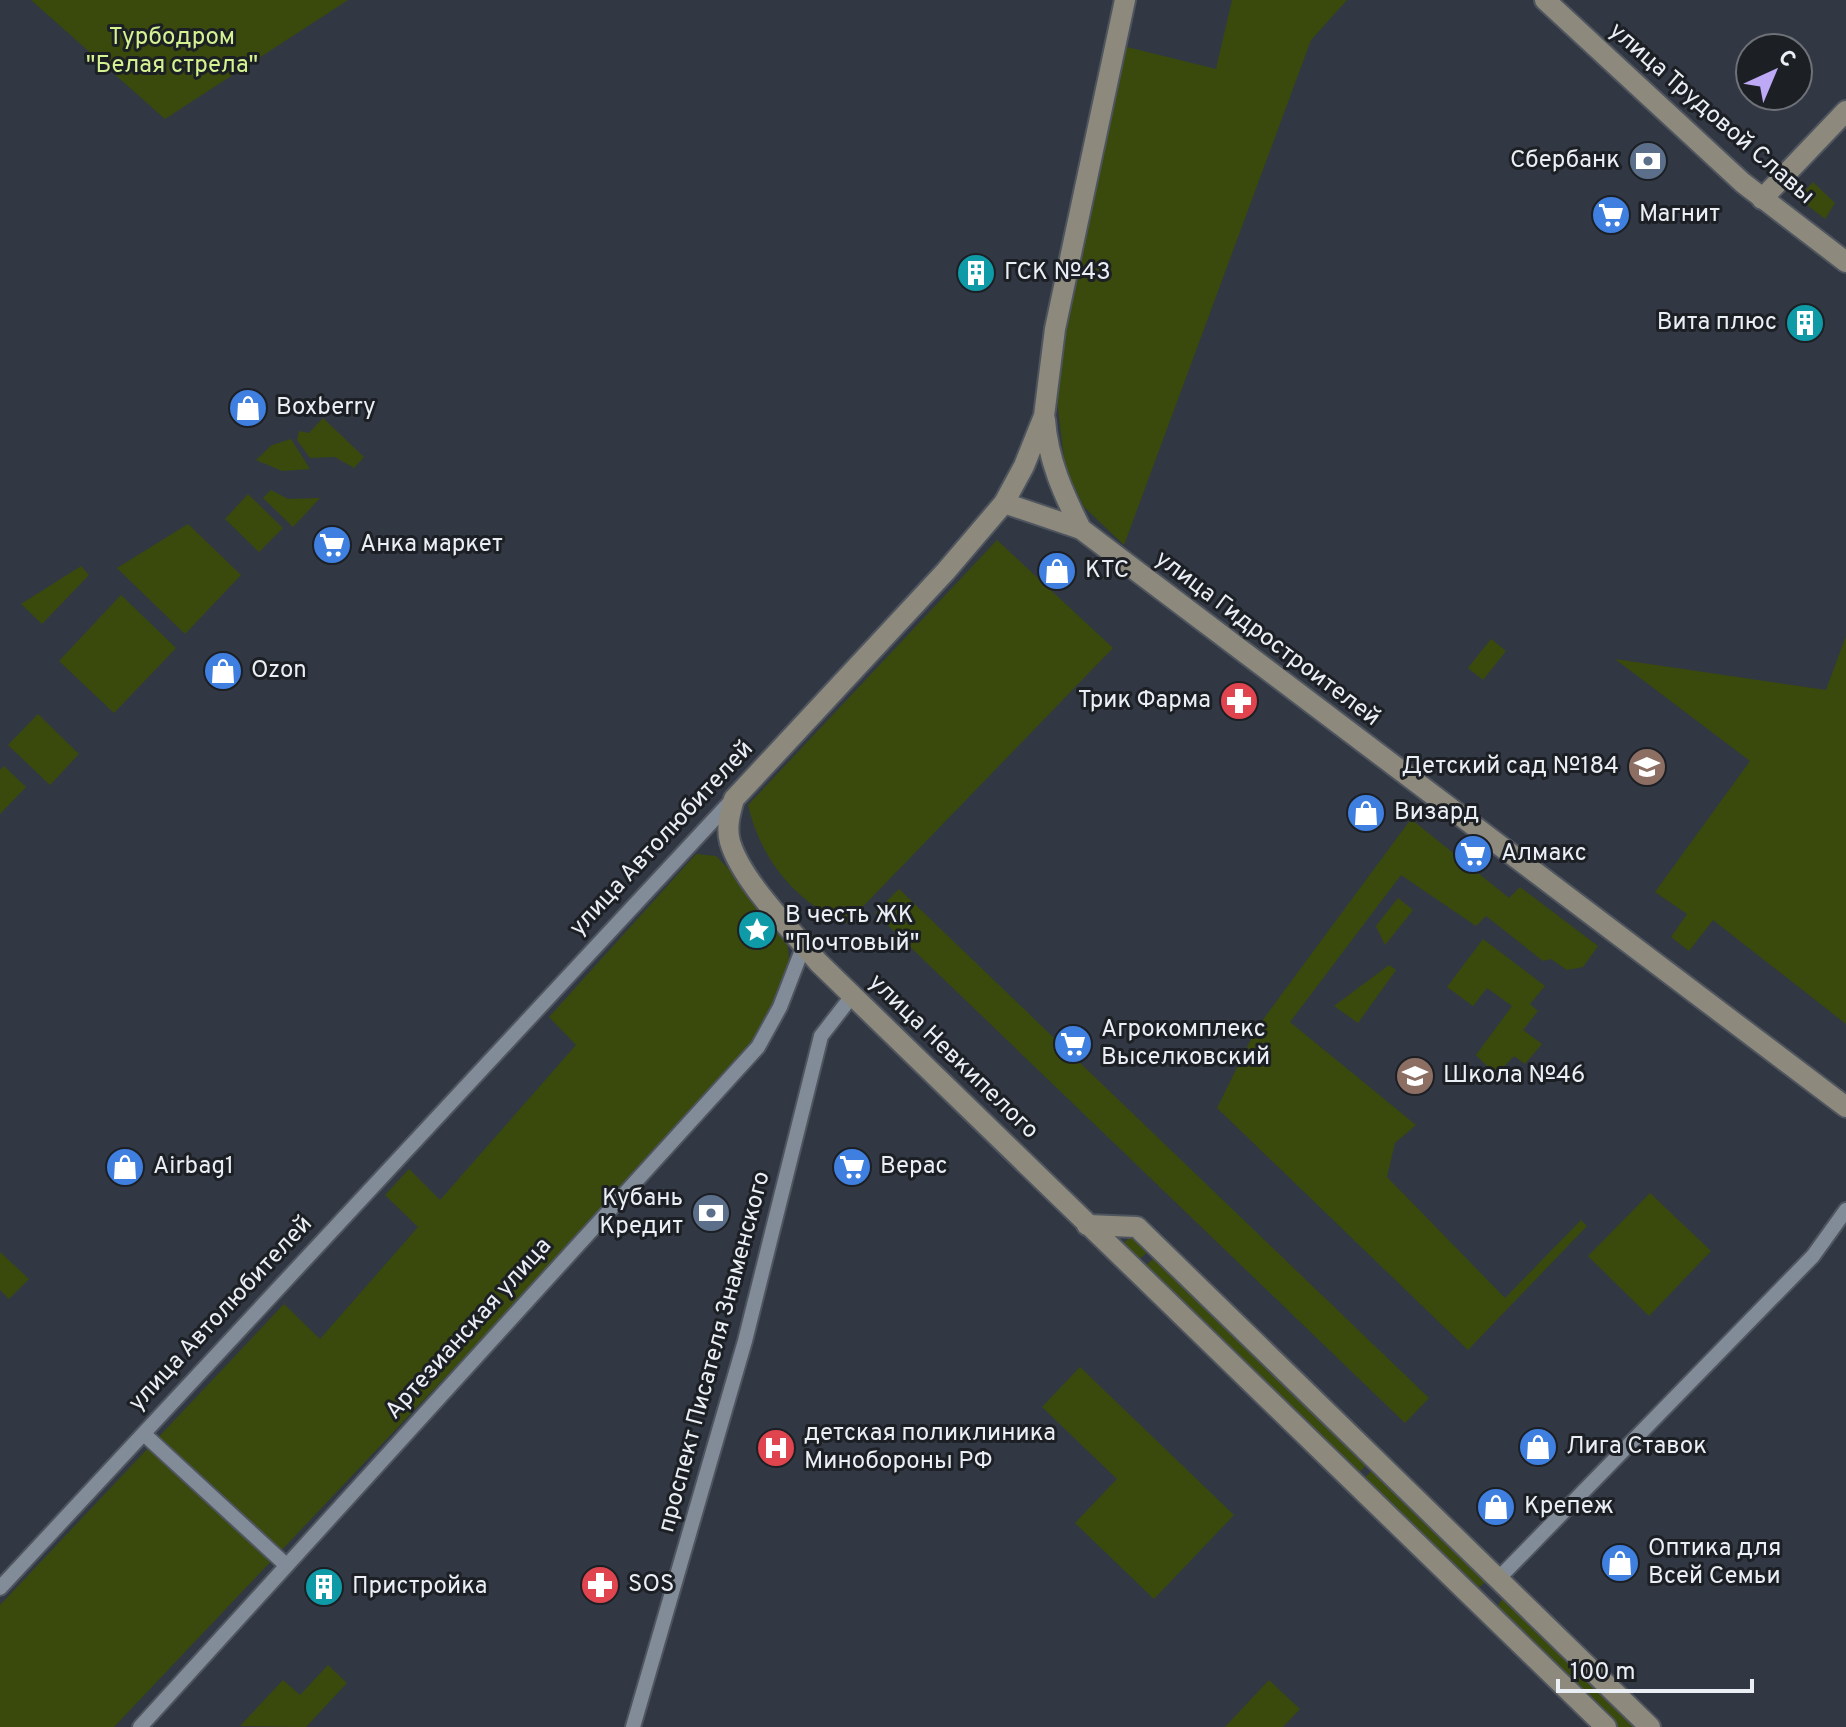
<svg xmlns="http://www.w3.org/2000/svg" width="1846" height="1727" font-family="Overpass,sans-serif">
  <rect width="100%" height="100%" fill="#313843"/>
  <g fill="#3a490c">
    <polygon points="31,0 348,0 165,119"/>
    <polygon points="1232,0 1347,0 1311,40 1124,545 1084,507 1065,467 1054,376 1123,46 1216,69"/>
    <polygon points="1813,182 1835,203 1825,219 1798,198"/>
    <polygon points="323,418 364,457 354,468 335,457 310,458 297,440 299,431 309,433"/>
    <polygon points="291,439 310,469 282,471 256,460 272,445"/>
    <polygon points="271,490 288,499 320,498 293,527 263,498"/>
    <polygon points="248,494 283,528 259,552 225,519"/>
    <polygon points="188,524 241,575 185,634 117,568"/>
    <path d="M997 540 1113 648 847 923C796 904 760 858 748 805Z"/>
    <polygon points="81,566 89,575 42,624 21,604"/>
    <polygon points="121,595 176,648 114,713 59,661"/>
    <polygon points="1846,636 1846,1024 1713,920 1689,951 1671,937 1687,914 1655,892 1750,761 1615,659 1826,690"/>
    <polygon points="1491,639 1506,651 1483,680 1468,668"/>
    <polygon points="38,714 79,754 50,785 8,745"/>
    <polygon points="4,766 26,787 0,814 0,770"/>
    <polygon points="1411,819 1509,898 1520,887 1598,946 1583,967 1567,970 1551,959 1543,961 1486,916 1476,926 1401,875 1290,1022 1416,1125 1395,1143 1387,1177 1505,1298 1581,1220 1587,1226 1468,1350 1217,1108 1256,1029"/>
    <path d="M696 854 716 856C731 872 776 914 783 931 803 979 768 1026 743 1063L114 1727H0V1605L284 1304 320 1339 418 1227 385 1195 409 1169 440 1200 576 1045 549 1017Z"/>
    <polygon points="899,889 1429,1398 1405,1423 875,913"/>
    <polygon points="1398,898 1413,910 1385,945 1376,926"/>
    <polygon points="1483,939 1545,986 1530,1004 1538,1011 1523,1030 1542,1044 1525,1064 1514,1056 1496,1075 1476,1055 1512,1006 1487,988 1473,1006 1447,987"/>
    <polygon points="1389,965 1396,970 1358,1023 1334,1006"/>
    <polygon points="1650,1193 1711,1251 1649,1316 1588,1256"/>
    <polygon points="1132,1235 1149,1251 1137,1261 1119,1248"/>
    <polygon points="0,1252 29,1279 9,1299 0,1290"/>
    <polygon points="1153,1259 1157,1259 1368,1463 1356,1476 1144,1267"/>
    <polygon points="1080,1367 1234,1515 1154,1599 1075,1523 1117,1479 1042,1407"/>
    <polygon points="1374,1468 1487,1581 1475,1590 1362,1481"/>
    <polygon points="1504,1597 1642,1727 1617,1727 1495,1609"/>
    <polygon points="328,1665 347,1683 306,1727 240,1726 283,1680 300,1695"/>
    <polygon points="1269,1680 1300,1709 1283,1727 1225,1727"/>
  </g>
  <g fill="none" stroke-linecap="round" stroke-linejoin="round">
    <defs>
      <g id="street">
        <polyline points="145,1435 285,1564"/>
        <polyline points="1499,1578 1813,1256 1846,1210"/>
        <polyline points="0,1588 733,799"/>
        <polyline points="140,1727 758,1047 780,1007 804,945"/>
        <polyline points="633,1727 745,1341 821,1036 852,996"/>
      </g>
      <g id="secondary">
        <path d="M1125 0 1055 329 1044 416 1024 466 1004 503 946 571 734 799C730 813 726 827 730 842 742 882 791 929 818 962L1606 1727"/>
        <polyline points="1545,0 1743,183 1846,262"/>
        <polyline points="1762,199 1846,111"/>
        <path d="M1045 420C1048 460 1063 493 1081 529"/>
        <polyline points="1004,503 1081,529 1846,1107"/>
        <polyline points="1087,1225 1137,1227 1650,1727"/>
      </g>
    </defs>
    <use href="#street" stroke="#4f555f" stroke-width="18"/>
    <use href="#secondary" stroke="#4f555f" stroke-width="24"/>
    <use href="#street" stroke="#828b98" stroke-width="14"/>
    <use href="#secondary" stroke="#8d8a7d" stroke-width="20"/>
  </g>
  <defs>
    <symbol id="bank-disc" viewBox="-11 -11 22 22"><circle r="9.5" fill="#5c6f8a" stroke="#1c1f24"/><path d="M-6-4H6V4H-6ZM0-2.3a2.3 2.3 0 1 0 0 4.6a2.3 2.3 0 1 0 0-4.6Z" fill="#fff"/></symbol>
    <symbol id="supermarket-disc" viewBox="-11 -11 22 22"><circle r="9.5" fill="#3f7fe0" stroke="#1c1f24"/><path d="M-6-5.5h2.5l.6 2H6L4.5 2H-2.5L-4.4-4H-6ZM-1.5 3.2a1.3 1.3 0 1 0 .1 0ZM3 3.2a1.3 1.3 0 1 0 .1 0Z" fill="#fff"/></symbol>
    <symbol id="building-disc" viewBox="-11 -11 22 22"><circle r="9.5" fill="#0f9aa8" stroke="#1c1f24"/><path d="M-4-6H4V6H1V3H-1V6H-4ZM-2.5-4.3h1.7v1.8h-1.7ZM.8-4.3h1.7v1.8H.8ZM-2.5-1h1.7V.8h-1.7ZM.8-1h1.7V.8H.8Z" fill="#fff"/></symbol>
    <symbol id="shop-disc" viewBox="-11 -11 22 22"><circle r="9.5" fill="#3f7fe0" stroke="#1c1f24"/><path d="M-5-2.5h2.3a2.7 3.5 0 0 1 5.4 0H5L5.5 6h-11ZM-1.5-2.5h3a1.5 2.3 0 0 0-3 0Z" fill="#fff"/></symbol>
    <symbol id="pharmacy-disc" viewBox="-11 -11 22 22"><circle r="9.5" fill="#e0444e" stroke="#1c1f24"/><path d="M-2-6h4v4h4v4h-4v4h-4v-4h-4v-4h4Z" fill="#fff"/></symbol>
    <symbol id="school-disc" viewBox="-11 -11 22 22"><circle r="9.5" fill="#8d6e63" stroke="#1c1f24"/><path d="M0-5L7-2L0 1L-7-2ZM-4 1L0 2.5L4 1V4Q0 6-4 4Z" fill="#fff"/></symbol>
    <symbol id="sight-disc" viewBox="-11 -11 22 22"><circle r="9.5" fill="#0f9aa8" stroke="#1c1f24"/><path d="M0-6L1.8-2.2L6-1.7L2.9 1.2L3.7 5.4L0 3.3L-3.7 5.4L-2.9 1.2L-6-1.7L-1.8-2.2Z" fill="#fff"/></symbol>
    <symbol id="hospital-disc" viewBox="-11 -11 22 22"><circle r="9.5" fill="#e0444e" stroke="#1c1f24"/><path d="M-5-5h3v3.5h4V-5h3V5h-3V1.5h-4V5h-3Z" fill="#fff"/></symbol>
  </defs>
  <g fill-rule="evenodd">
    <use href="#bank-disc" x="1626" y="139" width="44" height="44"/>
    <use href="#supermarket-disc" x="1589" y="193" width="44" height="44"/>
    <use href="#building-disc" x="954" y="251" width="44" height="44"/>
    <use href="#building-disc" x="1783" y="301" width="44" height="44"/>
    <use href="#shop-disc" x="226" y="386" width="44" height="44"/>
    <use href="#supermarket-disc" x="310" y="523" width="44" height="44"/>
    <use href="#shop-disc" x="1035" y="549" width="44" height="44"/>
    <use href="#shop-disc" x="201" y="649" width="44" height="44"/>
    <use href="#pharmacy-disc" x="1217" y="679" width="44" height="44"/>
    <use href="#school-disc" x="1625" y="745" width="44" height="44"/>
    <use href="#shop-disc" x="1344" y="791" width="44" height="44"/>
    <use href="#supermarket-disc" x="1451" y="832" width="44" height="44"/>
    <use href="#sight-disc" x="735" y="908" width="44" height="44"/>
    <use href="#supermarket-disc" x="1051" y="1022" width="44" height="44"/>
    <use href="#school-disc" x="1393" y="1054" width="44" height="44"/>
    <use href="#shop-disc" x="103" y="1145" width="44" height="44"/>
    <use href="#supermarket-disc" x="830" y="1145" width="44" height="44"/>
    <use href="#bank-disc" x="689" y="1191" width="44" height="44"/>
    <use href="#shop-disc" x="1516" y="1425" width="44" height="44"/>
    <use href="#hospital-disc" x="754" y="1426" width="44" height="44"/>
    <use href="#shop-disc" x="1474" y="1485" width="44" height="44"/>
    <use href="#shop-disc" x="1598" y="1541" width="44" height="44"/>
    <use href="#pharmacy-disc" x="578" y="1563" width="44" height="44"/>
    <use href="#building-disc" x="302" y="1565" width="44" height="44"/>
  </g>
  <g text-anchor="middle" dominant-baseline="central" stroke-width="6" stroke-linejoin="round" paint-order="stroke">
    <g font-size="24" fill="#d4f291" stroke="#1c1f24">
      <text x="172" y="38">Турбодром<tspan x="172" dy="28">"Белая стрела"</tspan></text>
    </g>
    <g font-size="24" fill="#eaeff6" stroke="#1c1f24">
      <text transform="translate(1711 114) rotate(41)">улица Трудовой Славы</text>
      <text transform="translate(1267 639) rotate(37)">улица Гидростроителей</text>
      <text transform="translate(662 839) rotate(-47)">улица Автолюбителей</text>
      <text transform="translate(953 1057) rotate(44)">улица Невкипелого</text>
      <text transform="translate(221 1314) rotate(-47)">улица Автолюбителей</text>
      <text transform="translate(469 1329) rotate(-48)">Артезианская улица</text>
      <text transform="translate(715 1352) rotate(-75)">проспект Писателя Знаменского</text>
    </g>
    <g font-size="24" fill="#eaeff6" stroke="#1c1f24" text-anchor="start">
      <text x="1620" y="161" text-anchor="end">Сбербанк</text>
      <text x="1639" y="215">Магнит</text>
      <text x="1004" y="273">ГСК №43</text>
      <text x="1777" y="323" text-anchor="end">Вита плюс</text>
      <text x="276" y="408">Boxberry</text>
      <text x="360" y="545">Анка маркет</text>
      <text x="1085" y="571">КТС</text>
      <text x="251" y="671">Ozon</text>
      <text x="1211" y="701" text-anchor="end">Трик Фарма</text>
      <text x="1619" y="767" text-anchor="end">Детский сад №184</text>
      <text x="1394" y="813">Визард</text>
      <text x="1501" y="854">Алмакс</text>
      <text x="785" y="916">В честь ЖК<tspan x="785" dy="28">"Почтовый"</tspan></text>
      <text x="1101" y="1030">Агрокомплекс<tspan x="1101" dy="28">Выселковский</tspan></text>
      <text x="1443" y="1076">Школа №46</text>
      <text x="153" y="1167">Airbag1</text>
      <text x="880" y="1167">Верас</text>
      <text x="683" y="1199" text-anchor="end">Кубань<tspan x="683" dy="28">Кредит</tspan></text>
      <text x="804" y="1434">детская поликлиника<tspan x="804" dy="28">Минобороны РФ</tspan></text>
      <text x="1566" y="1447">Лига Ставок</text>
      <text x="1524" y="1507">Крепеж</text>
      <text x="1648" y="1549">Оптика для<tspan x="1648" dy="28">Всей Семьи</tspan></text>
      <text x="628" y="1585">SOS</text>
      <text x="352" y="1587">Пристройка</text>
    </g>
  </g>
  <g transform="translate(1774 72) rotate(44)"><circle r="38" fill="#1c1f24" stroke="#6e7278" stroke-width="2"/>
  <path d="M0-6L14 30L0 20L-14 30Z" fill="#bda9f5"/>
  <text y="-12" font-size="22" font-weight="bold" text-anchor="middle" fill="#eaeff6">С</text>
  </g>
  <path d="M1558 1679v12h194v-12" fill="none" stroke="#eaeff6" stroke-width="4"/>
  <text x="1570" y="1679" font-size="24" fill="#eaeff6" stroke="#1c1f24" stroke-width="6" paint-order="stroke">100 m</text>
</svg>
